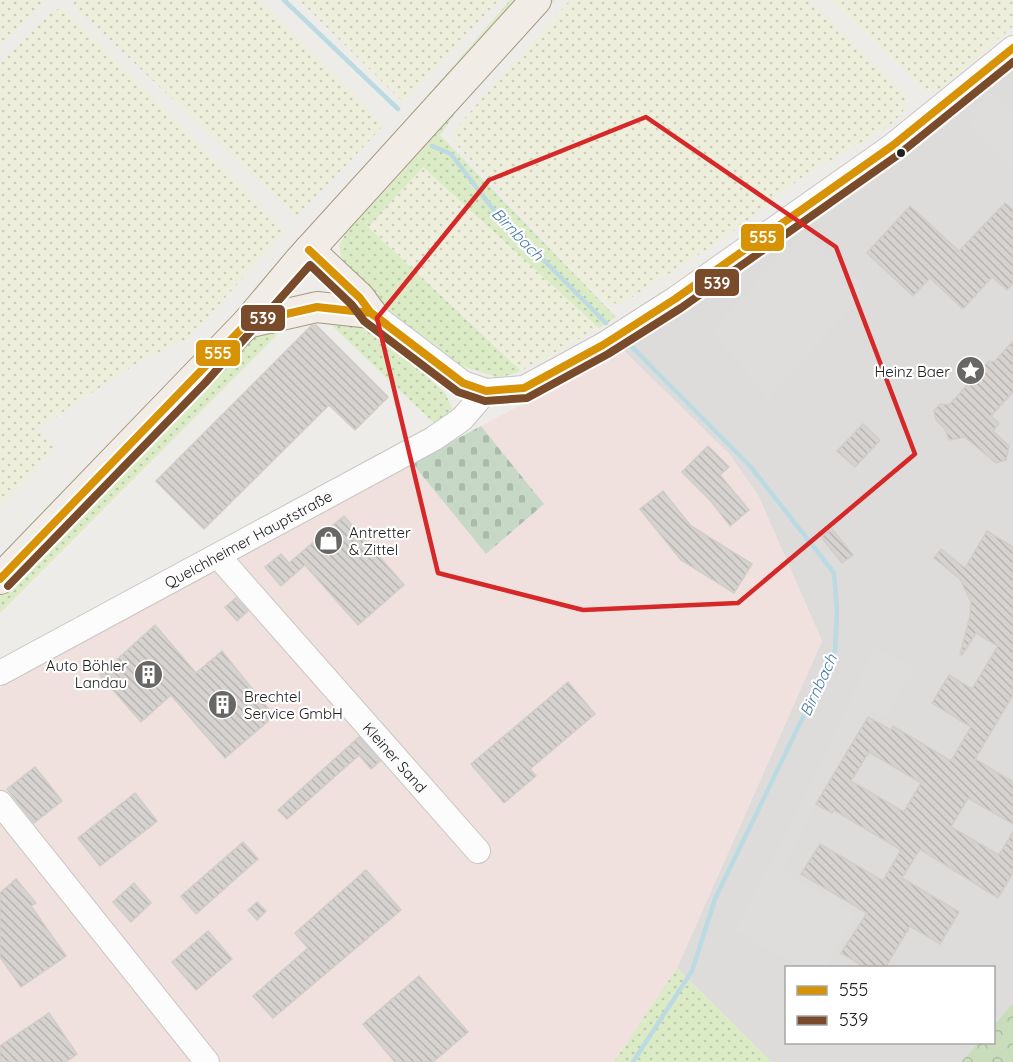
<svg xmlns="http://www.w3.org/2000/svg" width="1013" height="1062" font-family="Quicksand,sans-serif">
  <defs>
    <pattern id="farmland-dots" width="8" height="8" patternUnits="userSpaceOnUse" patternTransform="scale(1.5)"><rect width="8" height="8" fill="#edeedb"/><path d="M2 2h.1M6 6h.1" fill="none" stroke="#cbccbc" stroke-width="1.8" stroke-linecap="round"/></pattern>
    <pattern id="grass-dots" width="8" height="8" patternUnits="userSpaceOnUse" patternTransform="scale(1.5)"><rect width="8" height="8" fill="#dbebc6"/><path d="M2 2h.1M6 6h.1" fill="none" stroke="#bcc9aa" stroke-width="1.8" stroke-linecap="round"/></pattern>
    <pattern id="forest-crowns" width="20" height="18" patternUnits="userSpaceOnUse" patternTransform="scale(1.5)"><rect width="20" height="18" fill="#c9ddbd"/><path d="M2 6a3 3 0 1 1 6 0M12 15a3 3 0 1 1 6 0" fill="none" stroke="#acbda2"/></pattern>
    <pattern id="cemetery-stones" width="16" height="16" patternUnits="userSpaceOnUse" patternTransform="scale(1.5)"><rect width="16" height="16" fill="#c7d9c6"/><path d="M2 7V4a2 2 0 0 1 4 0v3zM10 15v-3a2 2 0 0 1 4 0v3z" fill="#abbaaa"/></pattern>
    <pattern id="building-back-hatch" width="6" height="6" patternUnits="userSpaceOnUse" patternTransform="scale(1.5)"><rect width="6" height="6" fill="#d5d2cf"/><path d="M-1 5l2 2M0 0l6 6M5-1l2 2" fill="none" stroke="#b7b4b1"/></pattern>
  </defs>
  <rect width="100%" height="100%" fill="#eeece8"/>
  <polygon fill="#dddcda" points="1013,48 1013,1003 994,1025 994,968 786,968 786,1042 978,1043 961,1062 771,1062 677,968 822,641 758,495 730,455 624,351 675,299"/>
  <polygon fill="#f0e0de" points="624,351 730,455 758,495 822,641 677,968 614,1062 0,1062 0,688 412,463 486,554 544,504 481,426"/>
  <g fill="url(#farmland-dots)">
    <polygon points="0,0 45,0 0,46"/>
    <polygon points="77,0 259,0 384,125 297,217 72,4"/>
    <polygon points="299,0 499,0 404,103"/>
    <polygon points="570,0 809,0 904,94 908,103 902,113 890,125 801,178 725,238 621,304 610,303 587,286 454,142 455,129"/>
    <polygon points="830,0 1013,0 1013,26 937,93 926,91"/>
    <polygon points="63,7 285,231 188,339 140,361 36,430 56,448 0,507 0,63 51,12"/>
    <polygon points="423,167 599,328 521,371 368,226"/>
  </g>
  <g fill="url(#grass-dots)">
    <polygon points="510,0 524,0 415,117 411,115"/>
    <polygon points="547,0 555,0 468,95 440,135 616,317 599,328 423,167 368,227 521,371 499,378 459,365 395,316 344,269 339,246 354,218"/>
    <polygon points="318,310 346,312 369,323 445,393 455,414 436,425 327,321 289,323 0,613 0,592 268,318"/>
    <polygon points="677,968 771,1062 614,1062"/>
  </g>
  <polygon fill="url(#forest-crowns)" points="1013,1003 1013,1062 961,1062 978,1043 994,1042 994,1025"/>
  <polygon fill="url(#cemetery-stones)" points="481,426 544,504 486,554 412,463"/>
  <g fill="#dedddc">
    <polygon points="991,92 1013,114 1013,171 969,126 977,118 971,111"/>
    <polygon points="803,231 868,289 768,399 712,331"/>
    <polygon points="875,647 915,669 885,717 871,710 818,799 782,870 855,915 826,967 800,967 735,930 807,792"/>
  </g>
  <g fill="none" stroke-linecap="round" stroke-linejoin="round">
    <g stroke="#bcdae2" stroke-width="4.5">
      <polyline points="284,0 398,109"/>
      <polyline points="432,146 451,154 493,209 606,323"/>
      <polyline points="631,346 751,467 834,573 837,612 835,651 715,899 692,971 633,1062"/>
    </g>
  </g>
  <g fill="url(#building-back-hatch)" stroke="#d1cdc9" stroke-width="1.5" fill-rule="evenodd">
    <polygon points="1005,203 1013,210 1013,283 1007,290 992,277 963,309 930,278 913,296 867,253 910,206 959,251"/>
    <polygon points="316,325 388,397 355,430 329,405 204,529 156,481 311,326"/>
    <polygon points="1013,341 1013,392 991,416 999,423 993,431 1009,446 1006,460 996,463 965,437 949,440 945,429 936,420 934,411 940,404 949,405 989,361 994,362"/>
    <polygon points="863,424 880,440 855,467 837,451"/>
    <polygon points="708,446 729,467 720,475 749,510 730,526 711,501 682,472"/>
    <polygon points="663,491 691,526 752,564 734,593 681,560 640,509"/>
    <polygon points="344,516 404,585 358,625 305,565 281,586 265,567 281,554 289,563"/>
    <polygon points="832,529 853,555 842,563 821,537"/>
    <path d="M987 531 1013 547V695L975 759 1013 782V824L968 798 951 827 999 855 1013 832V873L998 898 920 849 902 878 959 912 940 944 910 926 885 968H866L841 953 867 913 801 874 820 844 883 881 901 850 834 810 832 813 816 804 868 717 891 730 893 726 951 761 971 727 932 703 949 675 972 689 998 646 976 633 962 655 960 654 970 616 971 602 960 579 934 558 941 549 965 568ZM869 752 921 783 904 812 851 781Z"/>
    <polygon points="236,598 248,611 237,621 225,607"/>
    <polygon points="155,625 196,673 222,651 274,716 225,758 171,695 141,722 100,675"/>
    <polygon points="568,682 595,714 530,769 536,776 504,803 471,764"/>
    <polygon points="359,737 380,761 371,769 359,755 287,819 278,810"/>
    <polygon points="35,767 62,801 34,823 7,789"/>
    <polygon points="135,793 157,821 100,866 78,838"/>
    <polygon points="243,842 258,859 196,914 181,896"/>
    <polygon points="366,870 401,910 273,1018 253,996 308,948 295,933"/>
    <polygon points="16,879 36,903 31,906 66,956 21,987 0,957 0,893"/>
    <polygon points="134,883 151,903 131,922 113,902"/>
    <polygon points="257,902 266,911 257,920 248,910"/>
    <polygon points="208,931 232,959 196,990 172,962"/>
    <polygon points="419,976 468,1032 433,1062 395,1062 363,1024"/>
    <polygon points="49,1013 77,1054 66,1062 0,1062 0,1046"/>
  </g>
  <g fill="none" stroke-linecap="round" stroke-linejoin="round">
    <defs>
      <g id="minor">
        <polyline points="371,313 463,383 486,391 524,388 603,345 675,299 892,146 1013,48"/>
        <path id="s1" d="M218 556 478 851"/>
        <path id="s2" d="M0 673 433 439 462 419 486 391"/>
        <polyline points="0,803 207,1062"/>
      </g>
      <g id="major">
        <polyline points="309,250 360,298 371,313"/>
        <polyline points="247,323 317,307 371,313"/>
        <polyline points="0,579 247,323 300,260 536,0"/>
      </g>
    </defs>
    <use href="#minor" stroke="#c7c6c4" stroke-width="26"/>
    <use href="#major" stroke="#a59a84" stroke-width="32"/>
    <use href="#minor" stroke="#fcfcfc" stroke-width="24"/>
    <use href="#major" stroke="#f1ece5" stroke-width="30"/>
    <defs>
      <g id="bus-1">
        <polyline points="309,250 360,298 371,313 386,324"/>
        <polyline points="0,579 247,323 317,307 371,313 463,383 486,391 524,388 603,345 675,299 892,146 1013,48"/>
      </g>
      <polyline id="bus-2" points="8,586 205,383 310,265 352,305 364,321 458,392 485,401 527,398 608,354 681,308 898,155 1013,62"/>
    </defs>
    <use href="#bus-1" stroke="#fff" stroke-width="12"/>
    <use href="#bus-2" stroke="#fff" stroke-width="12"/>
    <use href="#bus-1" stroke="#d79205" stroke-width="8"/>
    <use href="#bus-2" stroke="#7a4b2a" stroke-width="8"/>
  </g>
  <path fill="none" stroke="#d62828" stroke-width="4.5" stroke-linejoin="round" d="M646 117 836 247 915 454 738 603 583 610 438 573 377 318 489 180Z"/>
  <defs>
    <symbol id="sight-disc" viewBox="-11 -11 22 22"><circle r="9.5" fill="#686766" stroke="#fff"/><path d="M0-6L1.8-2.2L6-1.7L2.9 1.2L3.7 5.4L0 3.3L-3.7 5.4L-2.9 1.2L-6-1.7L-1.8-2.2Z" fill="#fff"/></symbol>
    <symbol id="shop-disc" viewBox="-11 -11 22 22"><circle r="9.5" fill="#686766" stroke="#fff"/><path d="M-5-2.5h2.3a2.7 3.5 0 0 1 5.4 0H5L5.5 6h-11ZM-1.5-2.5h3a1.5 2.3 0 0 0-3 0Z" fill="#fff"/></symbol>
    <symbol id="building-disc" viewBox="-11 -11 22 22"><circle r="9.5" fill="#686766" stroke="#fff"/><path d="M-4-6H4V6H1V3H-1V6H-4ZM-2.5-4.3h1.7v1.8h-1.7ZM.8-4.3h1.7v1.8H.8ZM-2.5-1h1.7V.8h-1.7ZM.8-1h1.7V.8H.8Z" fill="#fff"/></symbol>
  </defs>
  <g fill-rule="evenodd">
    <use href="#sight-disc" x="954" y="354" width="33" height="33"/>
    <use href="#shop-disc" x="312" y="524" width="33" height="33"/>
    <use href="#building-disc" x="132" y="658" width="33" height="33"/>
    <use href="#building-disc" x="206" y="688" width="33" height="33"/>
  </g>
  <circle fill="#202020" stroke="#fff" stroke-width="2" cx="901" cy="153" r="5"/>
  <g text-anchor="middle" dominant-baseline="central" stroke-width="4.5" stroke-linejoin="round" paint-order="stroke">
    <g font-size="15" fill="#202020" stroke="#fff" text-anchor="end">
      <text x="950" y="371">Heinz Baer</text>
      <text x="349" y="532" text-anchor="start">Antretter<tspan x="349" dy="17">&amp; Zittel</tspan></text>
      <text x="127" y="665">Auto Böhler<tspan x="127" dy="17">Landau</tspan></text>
      <text x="244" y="696" text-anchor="start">Brechtel<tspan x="244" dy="17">Service GmbH</tspan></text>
    </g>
    <g font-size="15" fill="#202020" stroke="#fff">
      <text stroke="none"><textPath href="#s2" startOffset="282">Queichheimer Hauptstraße</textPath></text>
      <text stroke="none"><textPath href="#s1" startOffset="268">Kleiner Sand</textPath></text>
    </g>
    <g font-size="16" font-style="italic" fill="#477aaa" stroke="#fff">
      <text transform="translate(518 234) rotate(46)">Birnbach</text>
      <text transform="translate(818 685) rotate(-65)">Birnbach</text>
    </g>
  </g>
  <g stroke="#fff" stroke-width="2">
    <rect x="740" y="223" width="45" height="29" rx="6" fill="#d79205"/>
    <rect x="694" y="268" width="46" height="29" rx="6" fill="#7a4b2a"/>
    <rect x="240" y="304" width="46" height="28" rx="6" fill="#7a4b2a"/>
    <rect x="195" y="339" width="46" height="28" rx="6" fill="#d79205"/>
  </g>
  <g font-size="16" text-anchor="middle" font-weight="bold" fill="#fff">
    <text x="763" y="243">555</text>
    <text x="717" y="289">539</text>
    <text x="263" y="324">539</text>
    <text x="218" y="359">555</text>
  </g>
  <rect x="785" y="966" width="210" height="78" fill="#ffffff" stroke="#a6a6a6" stroke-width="1.5"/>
  <rect x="797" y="986" width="30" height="9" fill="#d79205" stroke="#a6a6a6" stroke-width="1.5"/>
  <text x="839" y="996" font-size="18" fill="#202020">555</text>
  <rect x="797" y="1016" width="30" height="9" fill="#7a4b2a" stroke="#a6a6a6" stroke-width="1.5"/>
  <text x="839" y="1026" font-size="18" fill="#202020">539</text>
</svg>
